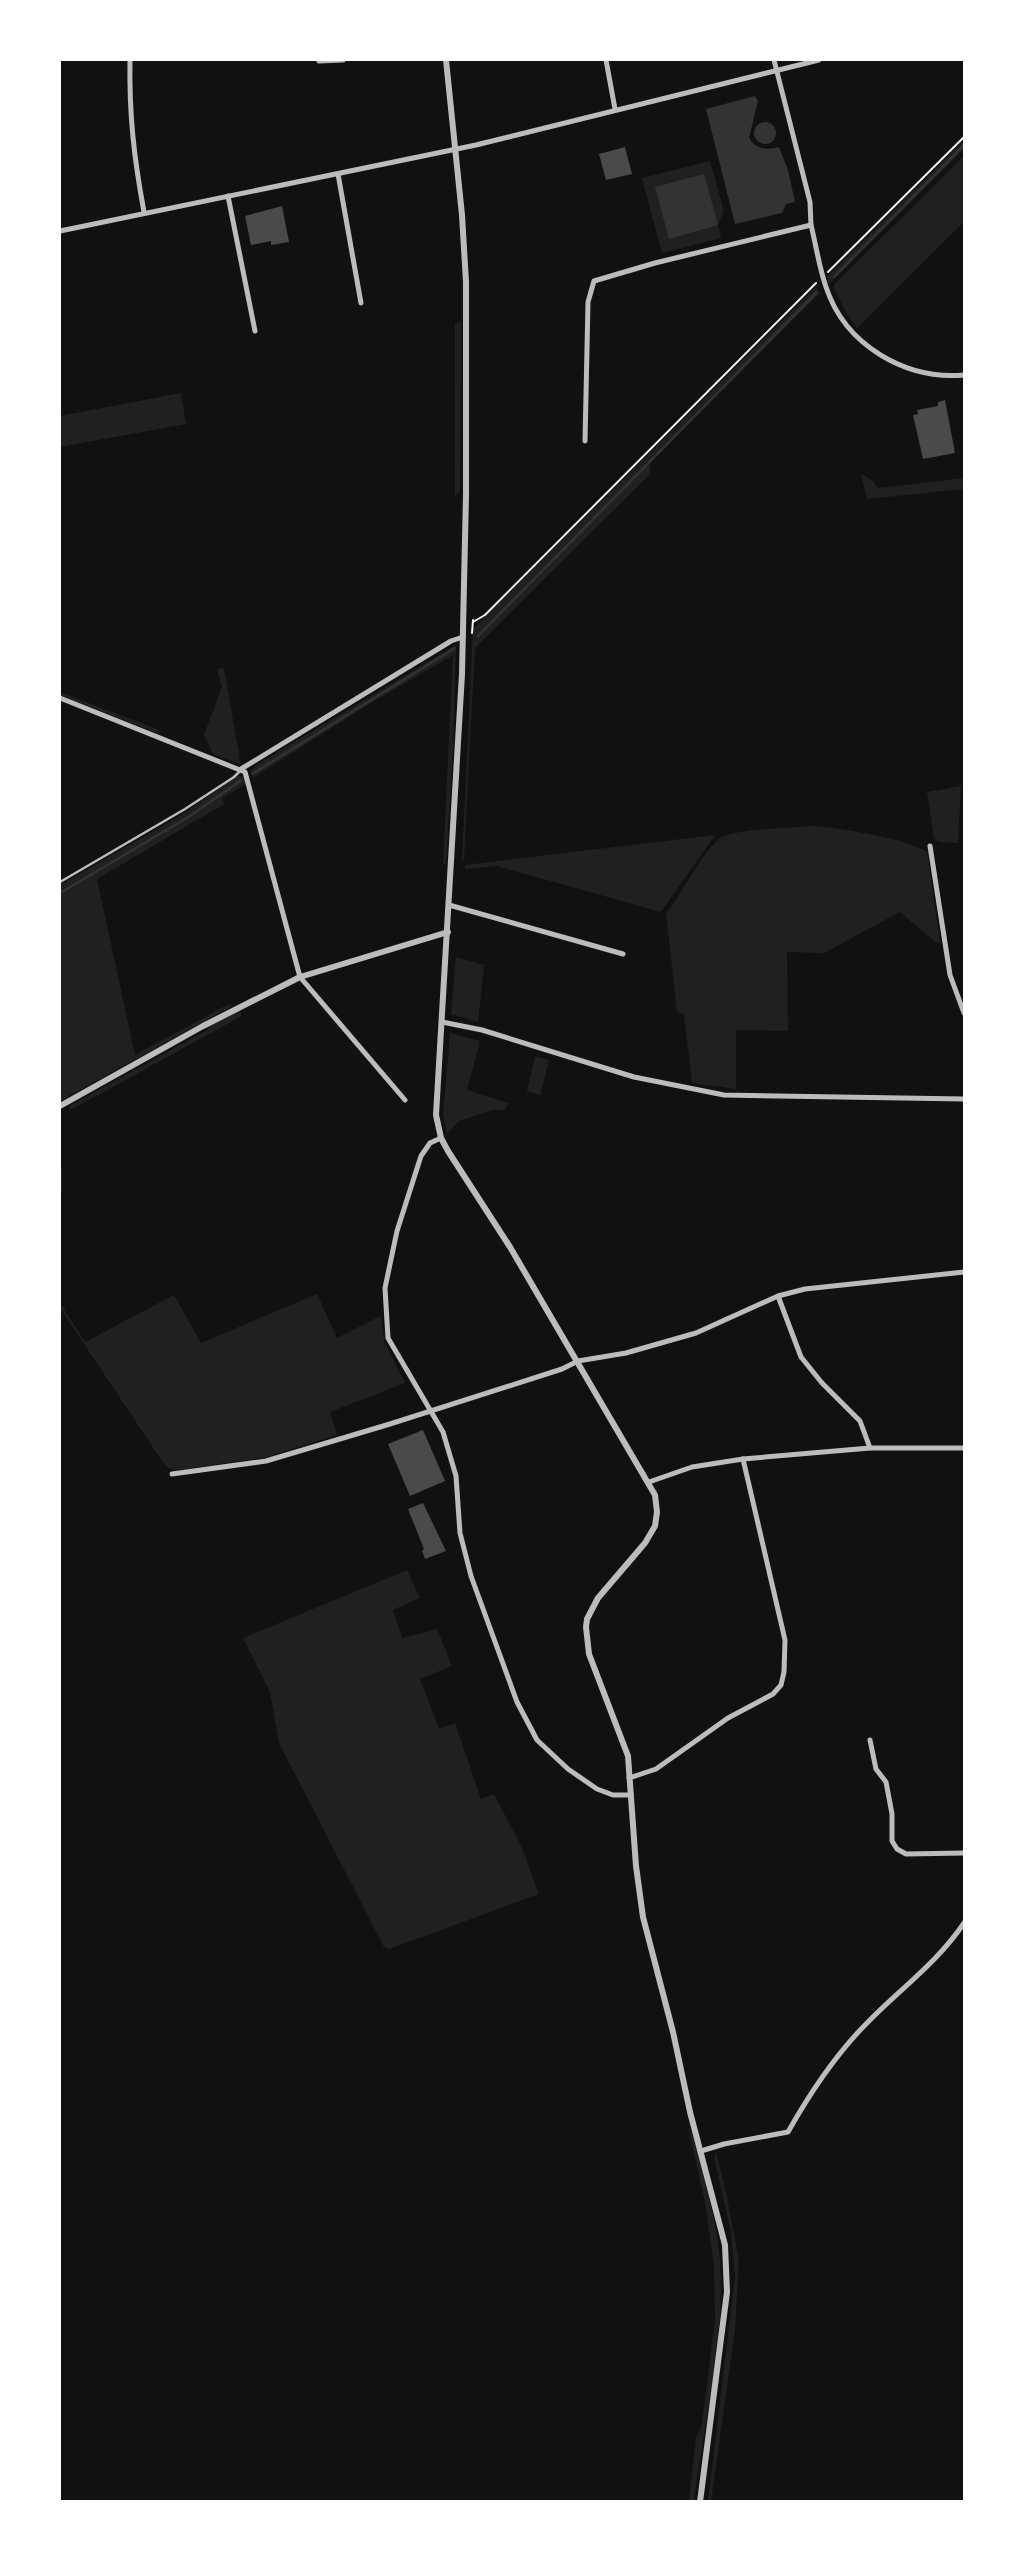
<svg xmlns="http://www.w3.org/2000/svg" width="1024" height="2561" font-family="Jost,sans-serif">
  <rect width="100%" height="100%" fill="#111"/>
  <g fill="#202020">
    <polygon points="964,140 964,149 829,284 827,277"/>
    <polygon points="964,156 964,222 857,328 845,311 833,286"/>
    <polygon points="710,161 724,211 718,225 721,238 662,253 642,178"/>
    <polygon points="816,287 820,293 660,452 650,463 650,474 475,648 464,859 462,860 473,629"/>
    <polygon points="461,322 460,491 455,495 455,324"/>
    <polygon points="181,393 186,424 60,447 60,416"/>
    <polygon points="861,474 872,480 878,488 964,478 964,489 867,499"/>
    <polygon points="456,645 453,749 446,864 443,864 453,655 366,706 253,778 251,771 256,765"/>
    <polygon points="224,668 239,754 240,764 213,754 204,735 222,687 217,669"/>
    <polygon points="60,692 159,730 157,733 60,695"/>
    <polygon points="238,776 243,777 246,784 222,798 224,804 97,879 135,1055 223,1007 231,1004 232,1006 60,1101 60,885 183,814"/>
    <polygon points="961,786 958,843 938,842 934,838 927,792"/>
    <path d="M815 826C839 828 909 839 927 852L940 943 935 942 900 912 824 953 787 952 788 1031 736 1030V1089L692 1083 684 1014 677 1012 666 914C682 893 701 855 719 839 732 828 796 828 815 826Z"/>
    <polygon points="715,835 661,912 497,866 465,869 465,865"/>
    <polygon points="456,957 484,965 478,1022 451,1014"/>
    <polygon points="240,1011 242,1016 69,1111 71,1105 209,1029 208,1026"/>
    <polygon points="450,1033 480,1041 467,1090 508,1103 505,1110 492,1110 459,1121 447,1134 443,1115"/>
    <polygon points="535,1056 549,1060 540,1095 527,1091"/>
    <polygon points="317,1294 337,1338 381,1316 384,1341 405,1383 330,1412 337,1435 267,1457 178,1470 168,1468 162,1461 60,1308 60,1303 85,1342 174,1295 201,1343"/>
    <polygon points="407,1570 420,1598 393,1610 402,1638 437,1629 452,1666 420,1679 439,1729 455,1723 481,1799 494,1794 522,1848 539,1894 389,1949 384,1947 279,1743 270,1692 243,1638"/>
    <path d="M688 2127C699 2148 703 2171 708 2194 713 2216 719 2239 720 2262 726 2338 703 2426 694 2502L689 2501 696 2438 702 2424 715 2319 714 2264 705 2202Z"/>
    <polygon points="716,2152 727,2197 739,2261 735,2330 711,2501 708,2502 735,2277 731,2232 714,2157"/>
  </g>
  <g fill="#333">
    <path d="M755 96 758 101 749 138C757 150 766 150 779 147L788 170 795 202 786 204 782 213 735 224 706 109Z"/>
    <circle cx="765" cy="133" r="11"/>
    <polygon points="704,174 718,225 669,239 655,187"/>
  </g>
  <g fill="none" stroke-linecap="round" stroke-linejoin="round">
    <g stroke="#333" stroke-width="2.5">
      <polyline points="834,277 964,145"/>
      <polyline points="478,636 816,293"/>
      <polyline points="252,774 455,648"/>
      <polyline points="60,893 190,816 240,781"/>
      <polyline points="60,1166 60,1191"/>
    </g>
  </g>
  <g fill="#4a4a4a">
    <polygon points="625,147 632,174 606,180 599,154"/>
    <polygon points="282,206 289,242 271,245 271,241 251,245 245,216"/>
    <polygon points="945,400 955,453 923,459 913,415 918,414 917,410 938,406 938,402"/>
    <polygon points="423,1430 445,1481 410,1496 388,1444"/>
    <polygon points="423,1503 446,1551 425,1559 422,1551 424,1549 408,1509"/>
  </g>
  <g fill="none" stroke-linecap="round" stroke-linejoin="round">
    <g stroke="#f5f5f5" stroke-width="2">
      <polyline points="828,272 964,137"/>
      <polyline points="473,622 485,615 816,283"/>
      <polyline points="472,633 473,620"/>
    </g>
    <polyline stroke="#bcbcbc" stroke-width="2.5" points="60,882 185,809 234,777 241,770"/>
    <g stroke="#bcbcbc" stroke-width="5">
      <path d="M130 60C129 114 134 158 144 212"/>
      <polyline points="319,60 319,61 343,60"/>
      <polyline points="606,60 615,109"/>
      <polyline points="338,174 361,303"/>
      <polyline points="228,196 255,331"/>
      <path d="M811 225C816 245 819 267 826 287 845 345 905 380 964 375"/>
      <polyline points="60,231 476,145 819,60"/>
      <polyline points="585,441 588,302 594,281 655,263 811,225 810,202 774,60"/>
      <polyline points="60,698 245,772 300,977 405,1100"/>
      <polyline points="241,769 451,641 463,637"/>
      <polyline points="930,846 950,975 964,1013"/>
      <polyline points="449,905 623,954"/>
      <polyline points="442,1022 482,1030 634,1077 724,1095 964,1099"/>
      <polyline points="441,1138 430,1143 421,1156 397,1231 385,1288 388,1338 443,1432 456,1476 460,1533 471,1576 517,1702 537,1740 568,1769 597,1789 613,1795 631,1795"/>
      <polyline points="778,1296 801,1357 822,1383 860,1421 870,1448"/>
      <polyline points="172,1474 266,1461 390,1424 562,1369 578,1361 626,1353 696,1333 778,1296 805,1289 964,1272"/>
      <polyline points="649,1482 692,1467 743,1459 870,1448 964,1448"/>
      <polyline points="870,1740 876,1769 886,1782 892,1814 892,1841 897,1849 906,1854 964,1853"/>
      <polyline points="629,1778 656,1769 728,1718 773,1694 781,1685 784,1672 785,1640 743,1459"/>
      <path d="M701 2151 724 2144 788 2132C810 2093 835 2055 867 2023 899 1990 938 1962 964 1923"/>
    </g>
    <g stroke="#bcbcbc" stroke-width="6">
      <polyline points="446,60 462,215 466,282 466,495 462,674 436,1115 441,1138 448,1151 510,1247 655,1495 657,1512 655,1526 645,1543 598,1598 587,1619 586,1627 589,1654 628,1756 636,1866 643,1917 673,2032 690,2112 725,2245 727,2292 700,2502"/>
      <polyline points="60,1106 203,1026 300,977 448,932"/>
    </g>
  </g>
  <rect width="1024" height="2561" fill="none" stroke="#ffffff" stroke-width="122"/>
</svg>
